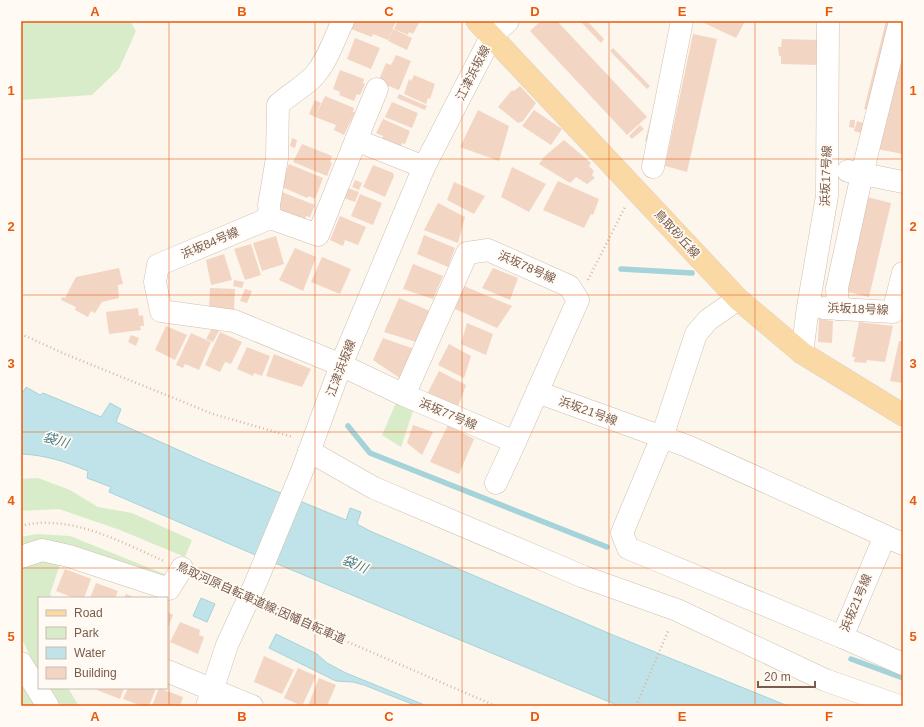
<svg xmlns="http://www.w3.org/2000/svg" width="924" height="727" font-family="Arial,'Noto Sans JP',sans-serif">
  <rect width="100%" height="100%" fill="#fdf6ec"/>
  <g fill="#d8ecc9">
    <polygon points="21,21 130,21 136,31 119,69 92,95 21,100"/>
    <polygon points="396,403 414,408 401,447 382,435"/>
    <polygon points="38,478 70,490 98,507 132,513 192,540 185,557 120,530 59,509 21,511 21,479"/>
    <polygon points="37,534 70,536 172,577 166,584 21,550 21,537"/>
    <polygon points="39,557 61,561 50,594 52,598 39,598 39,675 21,637 21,565"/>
    <polygon points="21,674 41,706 21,706"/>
    <polygon points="45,688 68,688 79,706 54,706"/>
  </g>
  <g fill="#bfe3e8" stroke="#a5d3da">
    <path d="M26 387 40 395 43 393 101 417 110 403 121 409 116 422 203 461 346 520 350 508 361 512 357 524 370 531 613 635 788 706H619L246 551 109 492 111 487 87 478 88 471C66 462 46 455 21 454V390L24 391Z"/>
    <polygon points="201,598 215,604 207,622 193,616"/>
    <polygon points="276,634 317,654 327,663 346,673 427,706 417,706 364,685 353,682 336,681 269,648"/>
  </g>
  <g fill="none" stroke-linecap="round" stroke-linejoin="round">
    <g stroke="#a5d3da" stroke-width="5.5">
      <polyline points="621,269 692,273"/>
      <polyline points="348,426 370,453 607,547"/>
      <polyline points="851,659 903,678"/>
    </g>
  </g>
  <g fill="#f3d5c3">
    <polygon points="355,21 396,21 388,40 373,34 372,37 351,29"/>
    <polygon points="398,21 420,21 413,34 409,32 408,35 394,29"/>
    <polygon points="541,21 557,21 647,117 627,135 530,31"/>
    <polygon points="580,21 587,21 604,39 601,43"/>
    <polygon points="700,21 741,21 744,23 736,38"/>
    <polygon points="886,21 893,21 871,110 864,109"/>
    <polygon points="393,29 412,38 407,50 388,41"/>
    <polygon points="693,34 717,39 687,172 665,166"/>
    <polygon points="355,38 380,48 371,69 347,59"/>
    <polygon points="782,39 818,40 817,65 781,64 781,56 779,56 778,47 781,47"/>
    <polygon points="903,41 903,154 877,149"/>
    <polygon points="613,48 650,86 647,89 610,51"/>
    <polygon points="396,55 411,61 399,90 378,82 386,63 391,65"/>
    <polygon points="340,70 364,79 363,83 365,84 360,95 357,94 354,101 339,95 340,92 333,89"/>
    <polygon points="414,75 435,84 430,99 428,98 426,104 404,94 409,79 411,81"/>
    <polygon points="520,86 536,103 523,121 518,123 498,107 512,90 514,91"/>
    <polygon points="399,94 427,106 425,110 397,98"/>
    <polygon points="325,96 354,108 353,112 355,112 344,135 334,130 336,125 315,117"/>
    <polygon points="315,100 321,103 315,117 309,114"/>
    <polygon points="392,102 418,113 412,128 385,117"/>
    <polygon points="478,110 509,126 499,161 460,147"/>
    <polygon points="534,110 562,129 551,145 522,126"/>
    <polygon points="652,114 656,114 649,142 645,141"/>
    <polygon points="383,119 410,131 405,144 402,143 400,148 382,140 383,136 376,133"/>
    <polygon points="850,120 855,120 854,128 849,127"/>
    <polygon points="857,121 867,124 864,134 854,131"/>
    <polygon points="640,125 644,129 632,139 629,136"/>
    <polygon points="292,138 297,140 295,148 290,146"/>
    <polygon points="564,140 591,163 589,166 594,171 592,175 595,178 587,184 576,177 570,183 539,164 544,157"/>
    <polygon points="302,144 332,156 330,162 332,163 327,176 293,162"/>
    <polygon points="289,164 323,178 315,199 309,196 307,198 280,186"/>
    <polygon points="373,165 393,173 394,176 385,197 363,187"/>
    <polygon points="512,167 546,184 529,212 501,197"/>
    <polygon points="355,180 362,183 359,190 352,187"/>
    <polygon points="558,181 599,199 593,215 591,214 584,228 543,210"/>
    <polygon points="454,182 485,196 474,214 447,200"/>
    <polygon points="348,188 359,192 355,202 344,198"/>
    <polygon points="282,192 315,205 310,217 306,216 305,219 274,208"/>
    <polygon points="360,194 382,203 373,225 351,216"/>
    <polygon points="867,197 891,203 869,297 844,291"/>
    <polygon points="438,203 465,217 458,243 424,230"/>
    <polygon points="340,216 366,227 358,245 345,240 343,246 330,240"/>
    <polygon points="424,235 455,248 448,267 417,254"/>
    <polygon points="276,236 284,264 262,271 253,243"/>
    <polygon points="251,244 261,275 245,280 234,249"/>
    <polygon points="295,248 316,257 303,291 279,280"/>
    <polygon points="224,254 232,280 211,285 206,260"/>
    <polygon points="322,257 351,269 340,294 311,282"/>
    <polygon points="413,264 443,276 433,299 403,289"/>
    <polygon points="119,268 123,284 118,285 119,298 102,302 95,313 91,311 88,317 75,310 76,307 61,300 62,297 65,298 76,277"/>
    <polygon points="493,268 518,278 510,300 482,288"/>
    <polygon points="234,280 244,282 242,288 233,286"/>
    <polygon points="464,286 512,306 497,328 455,309"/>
    <polygon points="210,288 235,289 234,310 209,309"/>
    <polygon points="245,289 252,291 247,303 240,301"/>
    <polygon points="399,298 430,311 416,342 384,332"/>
    <polygon points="138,308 139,316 143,315 144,326 140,326 141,330 109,334 106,312"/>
    <polygon points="819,319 833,321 832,343 818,342"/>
    <polygon points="859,322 893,326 885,362 867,360 866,363 854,362 855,357 852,357"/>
    <polygon points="467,323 493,334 486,355 461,344"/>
    <polygon points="166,326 187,335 175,360 155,350"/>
    <polygon points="212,328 219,331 213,342 206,339"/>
    <polygon points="220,332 242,342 231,364 225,362 220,372 205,365"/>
    <polygon points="191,333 211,342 199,370 185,364 183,368 176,365"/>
    <polygon points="131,335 139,338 136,346 128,342"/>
    <polygon points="383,338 414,349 401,379 373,360"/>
    <polygon points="899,341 903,341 903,383 890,381"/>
    <polygon points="449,344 471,356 464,378 438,365"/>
    <polygon points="247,347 270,356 262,376 254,373 253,376 237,369"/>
    <polygon points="274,354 311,369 302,387 266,376"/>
    <polygon points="439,371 466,385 457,409 426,396"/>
    <polygon points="413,425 433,432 422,455 407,443"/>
    <polygon points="448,425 474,439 459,474 430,462"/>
    <polygon points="65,569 91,579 84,598 74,598 56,591"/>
    <polygon points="96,583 118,591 115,598 90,598"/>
    <polygon points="126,594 136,598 124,598"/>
    <polygon points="167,612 173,615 167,630"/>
    <polygon points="180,622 200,630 199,635 204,637 198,654 170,642"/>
    <polygon points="264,656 294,670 282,694 254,682"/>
    <polygon points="298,668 316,676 302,706 284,698"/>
    <polygon points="319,678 336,685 327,706 308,706"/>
    <polygon points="98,688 124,688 120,699 97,690"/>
    <polygon points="128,688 156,688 149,706 142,706 123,699"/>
    <polygon points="159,688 183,697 180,706 152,706"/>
  </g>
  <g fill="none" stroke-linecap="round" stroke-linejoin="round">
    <defs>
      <g id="minor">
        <polyline points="356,140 377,89"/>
        <polyline points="424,167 356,140 318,235 270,218 158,265 155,282 161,311 234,321 341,365 404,395 515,442 496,483"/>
        <polyline points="653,167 682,21"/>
        <polyline points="848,171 903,182"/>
        <path d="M270 218 269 205 277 158 278 105C289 94 304 87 314 76 328 60 334 39 343 21"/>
        <polyline points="823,308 893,312 903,273"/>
        <polyline points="838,309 837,288 862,174 900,21"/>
        <polyline points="802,353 808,307 827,196 828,21"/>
        <polyline points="537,392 687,446 885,536 842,637 628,548 622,533 662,437 696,334 708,320 738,299"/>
        <polyline points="404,395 467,253 488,250 569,286 578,300 515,442"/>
        <polyline points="309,451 374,488 584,577 677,610 825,680 899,706"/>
        <polyline points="885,536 903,544"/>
        <polyline points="21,557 42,550 69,556 169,589 182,568"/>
        <polyline points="842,637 903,664"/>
        <polyline points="21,663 48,706"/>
        <polyline points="167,671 252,706"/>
        <polyline points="207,706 227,645 256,582 302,471 341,365 424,167 491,37 508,21"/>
      </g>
      <polyline id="major" points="477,21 738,299 802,353 903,415"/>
    </defs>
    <use href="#minor" stroke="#d1beb0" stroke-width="23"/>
    <use href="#major" stroke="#dad1cd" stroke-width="23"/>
    <g stroke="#d9b8a5" stroke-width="2.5" stroke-dasharray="1 3" stroke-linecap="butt">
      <polyline points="588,280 625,207"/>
      <polyline points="21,334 65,354 213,414 293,437"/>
      <path d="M21 526C69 513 121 542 164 561"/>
      <polyline points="200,576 230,590"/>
      <polyline points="267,607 496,706"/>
      <polyline points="636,706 669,629"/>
    </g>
    <use href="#minor" stroke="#fff" stroke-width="22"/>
    <use href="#major" stroke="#fbd9a5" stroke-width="22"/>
  </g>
  <path fill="none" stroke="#e8590c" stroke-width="1" stroke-opacity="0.55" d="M169 21V706M315 21V706M462 21V706M609 21V706M755 21V706M21 159H903M21 295H903M21 432H903M21 568H903"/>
  <g text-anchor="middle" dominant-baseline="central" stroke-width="3.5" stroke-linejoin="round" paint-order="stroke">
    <g font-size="12" fill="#7a5c4d" stroke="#fffaf3">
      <text transform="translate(473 73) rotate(-63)">江津浜坂線</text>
      <text transform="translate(826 176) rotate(-88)">浜坂17号線</text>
      <text transform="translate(677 234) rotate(47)">鳥取砂丘線</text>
      <text transform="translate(210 243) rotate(-23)">浜坂84号線</text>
      <text transform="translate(527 267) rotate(24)">浜坂78号線</text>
      <text transform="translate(858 309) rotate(2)">浜坂18号線</text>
      <text transform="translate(341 368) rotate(-69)">江津浜坂線</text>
      <text transform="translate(588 411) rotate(20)">浜坂21号線</text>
      <text transform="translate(448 414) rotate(23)">浜坂77号線</text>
      <text transform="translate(261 603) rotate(24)">鳥取河原自転車道線;因幡自転車道</text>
      <text transform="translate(856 603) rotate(-67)">浜坂21号線</text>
    </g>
    <g font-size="13" font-style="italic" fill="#437c86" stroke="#fffaf3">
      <text transform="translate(56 440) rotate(17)">袋川</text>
      <text transform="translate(355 564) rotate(23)">袋川</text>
    </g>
  </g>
  <rect width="924" height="727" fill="none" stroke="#fffaf3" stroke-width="44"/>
  <rect x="38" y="597" width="130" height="92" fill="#fffaf3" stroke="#cabbb1"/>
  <rect x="46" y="610" width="20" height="6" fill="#fbd9a5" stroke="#cabbb1"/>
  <text x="74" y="617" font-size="12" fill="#7a5c4d">Road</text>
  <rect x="46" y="627" width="20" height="12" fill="#d8ecc9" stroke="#cabbb1"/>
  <text x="74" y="637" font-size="12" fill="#7a5c4d">Park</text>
  <rect x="46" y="647" width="20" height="12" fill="#bfe3e8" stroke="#cabbb1"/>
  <text x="74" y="657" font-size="12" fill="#7a5c4d">Water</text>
  <rect x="46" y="667" width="20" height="12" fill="#f3d5c3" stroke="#cabbb1"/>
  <text x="74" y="677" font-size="12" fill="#7a5c4d">Building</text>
  <path d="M758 681v6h57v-6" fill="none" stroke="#7a5c4d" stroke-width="2"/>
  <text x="764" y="681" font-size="12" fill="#7a5c4d" stroke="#fffaf3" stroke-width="3" paint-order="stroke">20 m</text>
  <rect x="22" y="22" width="880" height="683" fill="none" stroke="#e8590c" stroke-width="1.5"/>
  <g font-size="13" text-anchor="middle" font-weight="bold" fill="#e8590c">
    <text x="95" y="16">A</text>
    <text x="242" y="16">B</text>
    <text x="389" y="16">C</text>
    <text x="535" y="16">D</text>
    <text x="682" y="16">E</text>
    <text x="829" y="16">F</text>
    <text x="11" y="95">1</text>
    <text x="913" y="95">1</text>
    <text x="11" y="231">2</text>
    <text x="913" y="231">2</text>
    <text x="11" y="368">3</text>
    <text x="913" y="368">3</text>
    <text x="11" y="505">4</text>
    <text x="913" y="505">4</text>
    <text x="11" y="641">5</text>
    <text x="913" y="641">5</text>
    <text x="95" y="721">A</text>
    <text x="242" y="721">B</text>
    <text x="389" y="721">C</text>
    <text x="535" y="721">D</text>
    <text x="682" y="721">E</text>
    <text x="829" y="721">F</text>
  </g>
</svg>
